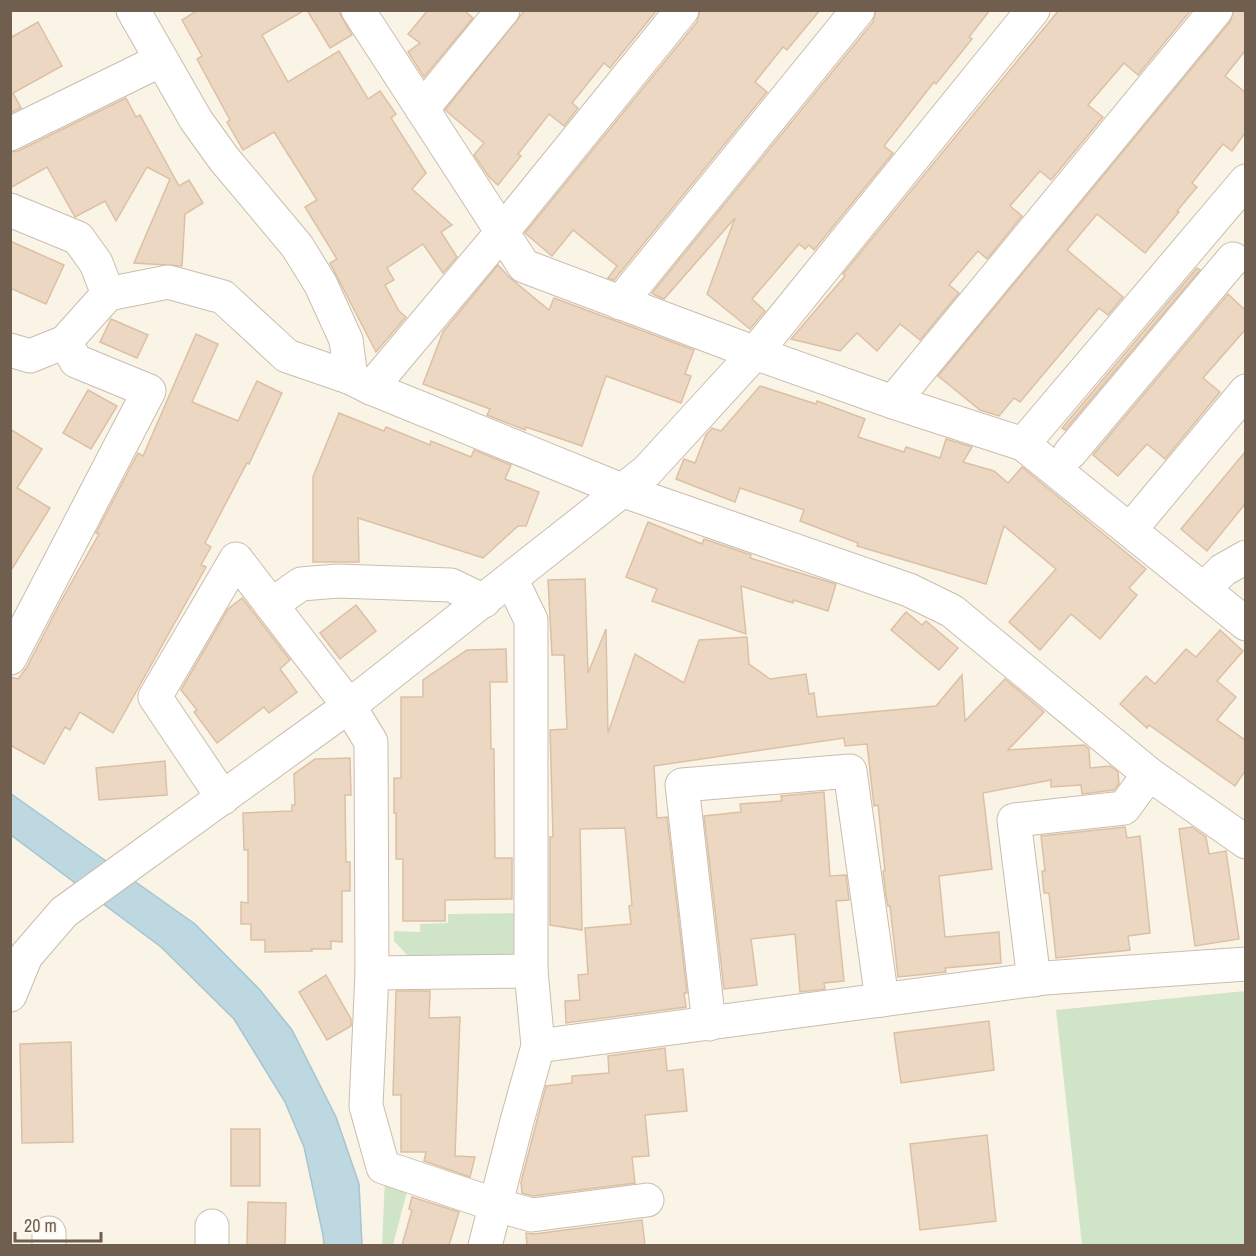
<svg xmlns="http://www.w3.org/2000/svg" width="1256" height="1256" font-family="'Archivo Narrow',sans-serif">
  <rect width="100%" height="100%" fill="#faf4e7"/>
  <g fill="#d0e5c7">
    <polygon points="523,913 523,944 510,957 409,957 394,941 394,931 420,932 420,924 448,923 448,914"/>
    <polygon points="1245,991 1245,1245 1082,1245 1056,1010"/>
    <polygon points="385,1177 409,1184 393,1245 382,1246"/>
  </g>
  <polygon fill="#bed8e1" stroke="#a5c5d1" stroke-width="1.5" points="10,793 195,924 260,990 292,1030 336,1117 359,1184 362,1245 324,1245 323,1235 304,1147 285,1102 234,1019 161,947 11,835"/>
  <g fill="#ecd7c2" stroke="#dcc0a4" stroke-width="1.5">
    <polygon points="198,10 305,10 262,35 288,82 339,51 368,99 380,91 396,114 391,118 426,173 412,189 452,225 441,232 457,257 443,273 423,244 387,268 394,280 385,285 399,311 406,317 376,352 330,263 337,259 305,207 317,200 274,132 243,150 227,122 230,120 197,59 202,56 182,20"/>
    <polygon points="307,10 338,10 352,35 330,48"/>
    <polygon points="428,10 464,10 473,18 424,77 408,52 420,43 408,34"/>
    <polygon points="525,10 657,10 610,68 604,63 572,103 578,108 564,126 549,114 518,154 521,156 498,185 489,177 474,155 484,143 445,110"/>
    <polygon points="700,10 820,10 787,50 783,47 755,82 767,92 614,280 608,278 617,266 573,230 552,256 525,233 697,22"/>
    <polygon points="876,10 990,10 969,37 972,39 936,84 934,82 884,146 893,153 814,250 809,245 805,249 799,244 752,299 765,311 750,329 707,294 735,218 664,299 655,295 652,293 873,22"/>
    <polygon points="1059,10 1191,10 1138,75 1124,63 1088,105 1103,117 1051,180 1040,171 1010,206 1022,216 987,259 978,251 949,285 959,293 920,340 900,324 877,351 857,333 840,351 791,339 845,276 843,274"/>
    <polygon points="1234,10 1245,10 1245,51 1225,76 1245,92 1245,133 1232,151 1223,144 1192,183 1197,187 1177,211 1179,212 1145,253 1097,214 1067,250 1123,297 1108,315 1099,308 1020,402 1014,398 999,416 980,410 938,376 1230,22"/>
    <polygon points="38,22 62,66 13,93 21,108 10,113 10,38"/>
    <polygon points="126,98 136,117 140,115 179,186 189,180 203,203 185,214 182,266 134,263 170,179 147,167 116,221 105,201 75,217 47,167 10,188 10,152 18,151"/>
    <polygon points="10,241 64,265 46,304 10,288"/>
    <polygon points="498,265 509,277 549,310 554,298 694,350 685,374 691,376 681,403 606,376 582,446 526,427 525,430 487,415 490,409 423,384 443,332"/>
    <polygon points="1197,268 1200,270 1065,430 1062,428"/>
    <polygon points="1228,294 1245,310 1245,330 1203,378 1220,392 1165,459 1147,444 1118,476 1093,455"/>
    <polygon points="111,319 148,335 137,358 100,342"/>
    <polygon points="196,334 218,344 192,402 238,421 257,381 282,393 249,464 247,463 205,543 211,547 201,565 206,567 113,733 80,712 70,730 65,727 44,764 10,745 10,677 18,679 27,667 61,601 99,534 96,533 138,453 143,456"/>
    <polygon points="760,386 816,404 817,401 865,419 858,437 904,452 906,447 940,458 946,439 972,447 963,462 994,471 1008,483 1022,467 1146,569 1129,588 1137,595 1100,639 1071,614 1040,650 1009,622 1056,569 1004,526 986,584 857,546 858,543 800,521 804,510 740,488 735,502 676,479 684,459 695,463 706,435 712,428 721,431"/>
    <polygon points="88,390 117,406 91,449 63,433"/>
    <polygon points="339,413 384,431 386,427 430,445 431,441 471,457 474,450 511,465 505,479 539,492 526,526 518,526 483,558 358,518 359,562 313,562 313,477"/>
    <polygon points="10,429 42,449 17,488 50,508 10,572"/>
    <polygon points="1245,452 1245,504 1207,551 1181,529"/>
    <polygon points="648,522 702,544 704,539 751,555 750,558 836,584 828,611 793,600 793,603 741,586 746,634 652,601 657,589 626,577"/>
    <polygon points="585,579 588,673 606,629 608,733 635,654 684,683 699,640 747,637 749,664 770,679 806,674 809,694 814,693 817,717 936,706 962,675 965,721 1005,679 1044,712 1008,750 1084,745 1089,749 1090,768 1110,766 1118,772 1119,784 1114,790 1082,794 1081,785 1051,787 1051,780 983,793 992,869 939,876 945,937 999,932 1001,963 945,968 946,972 898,977 890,906 888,906 886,896 883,871 885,871 878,805 874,806 867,744 845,746 844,738 654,766 657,818 667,817 687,993 684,993 686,1007 566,1023 565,1001 580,1000 578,975 588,974 585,928 631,924 629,906 632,905 625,828 580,829 582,930 550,925 550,837 553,837 550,730 567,729 564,655 552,655 548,580"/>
    <polygon points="242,598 290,660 280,669 297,692 269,713 264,707 217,743 194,712 197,710 181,690 228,609"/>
    <polygon points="356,605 376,631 340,659 320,633"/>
    <polygon points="906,612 922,625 926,621 958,648 939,670 891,630"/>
    <polygon points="1220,630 1243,651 1217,681 1236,697 1217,720 1245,740 1245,771 1235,786 1149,725 1147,728 1120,704 1146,676 1155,684 1186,649 1196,657"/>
    <polygon points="506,649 507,682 490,682 491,749 494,749 495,858 512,858 512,899 445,900 445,921 403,921 403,859 396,859 396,813 394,813 394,778 401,778 401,697 423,697 423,680 467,650"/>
    <polygon points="350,758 351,795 345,795 346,862 350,862 350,891 342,891 342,942 331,941 331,949 311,949 312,951 265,952 265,940 251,940 251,924 241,924 241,902 248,903 248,850 244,850 243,813 292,811 292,805 295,805 294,774 315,759"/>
    <polygon points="165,761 167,795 99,800 96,768"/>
    <polygon points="824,792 830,876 846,875 849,900 836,901 844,981 824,983 825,989 800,992 795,934 751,939 757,985 724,989 704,816 741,812 740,804 782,801 781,796"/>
    <polygon points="1125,827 1127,838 1140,836 1150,933 1128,936 1130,950 1056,958 1049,893 1044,893 1042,871 1045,871 1041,836"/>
    <polygon points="1192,827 1206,837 1209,854 1226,851 1239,939 1195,946 1179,829"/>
    <polygon points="326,975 351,1019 351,1026 327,1040 299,992"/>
    <polygon points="396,991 430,991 429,1018 460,1017 455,1156 475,1157 470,1177 424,1161 426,1152 401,1152 401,1095 393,1095"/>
    <polygon points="989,1021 994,1070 901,1083 894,1033"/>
    <polygon points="71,1042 73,1142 22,1143 20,1044"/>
    <polygon points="665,1048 667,1071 683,1069 687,1111 645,1115 649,1156 632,1157 635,1183 533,1196 522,1193 521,1182 546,1086 572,1083 572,1076 609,1073 608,1056"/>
    <rect x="231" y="1129" width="29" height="57"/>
    <polygon points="987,1135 996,1221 920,1230 910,1144"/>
    <polygon points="412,1197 459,1212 449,1245 402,1245 412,1210 409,1209"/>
    <polygon points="248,1202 286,1203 285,1245 247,1245"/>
    <polygon points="642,1220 645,1245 527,1245 526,1233 534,1234"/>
  </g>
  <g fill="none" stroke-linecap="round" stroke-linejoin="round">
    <defs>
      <g id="minor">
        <polyline points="133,10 196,120 224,159 297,246 321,285 346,340 351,378 371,388 624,491 909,590 952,611 1149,774 1246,842"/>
        <polyline points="358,10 524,266 755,353 893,402 1023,444 1246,624"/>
        <polyline points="422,109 503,10"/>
        <polyline points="10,134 161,60"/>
        <polyline points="10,210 78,238 96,263 108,294"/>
        <polyline points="620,303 858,10"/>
        <polyline points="10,350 30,356 65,342 108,294 168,282 223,297 287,356 351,378"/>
        <polyline points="371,388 502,232 682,10"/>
        <polyline points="893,402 1216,10"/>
        <polyline points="1023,444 1246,181"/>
        <polyline points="1070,453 1233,259"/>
        <polyline points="1130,530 1246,391"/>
        <polyline points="511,579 531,620 531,971"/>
        <polyline points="1204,589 1223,570 1246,557"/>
        <polyline points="271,605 301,584 338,581 451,585 484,601"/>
        <polyline points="10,658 149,391 76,361 65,342"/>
        <polyline points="223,798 155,697 236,559 349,706 371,742 372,973 531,971 538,1046 517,1121 485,1246"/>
        <polyline points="372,973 366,1106 383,1167 496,1205 532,1215 647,1200"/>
        <polyline points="1034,980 1014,820 1124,808 1149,774"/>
        <polyline points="10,995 26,956 64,912 349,706 647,471 755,353 1033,10"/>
        <polyline points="709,1024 682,785 850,771 882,1000"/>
        <polyline points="538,1046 1045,978 1246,964"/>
        <polyline points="212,1226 212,1246"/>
        <polyline points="49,1233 49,1246"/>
      </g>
    </defs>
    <use href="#minor" stroke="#cabdae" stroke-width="35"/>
    <use href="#minor" stroke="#fff" stroke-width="33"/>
  </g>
  <rect width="1256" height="1256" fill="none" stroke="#705e4f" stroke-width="24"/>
  <path d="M15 1232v9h86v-9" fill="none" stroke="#705e4f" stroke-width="3"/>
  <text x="24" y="1232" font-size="18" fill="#705e4f" stroke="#fdf8ed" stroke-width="4.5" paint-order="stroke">20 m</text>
</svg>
